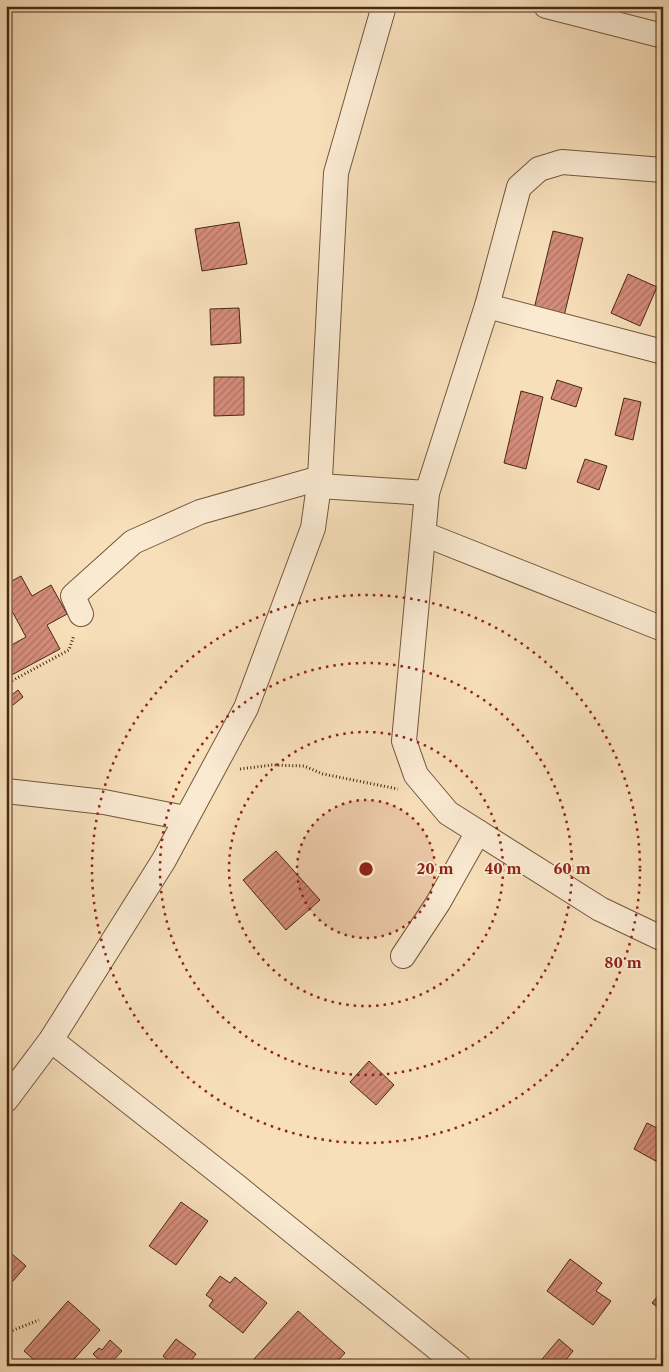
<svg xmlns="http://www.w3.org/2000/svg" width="669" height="1372" font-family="'Libre Caslon Text',serif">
  <defs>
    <pattern id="building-hatch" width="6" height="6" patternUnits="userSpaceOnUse" patternTransform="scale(1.25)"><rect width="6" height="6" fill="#d48c7a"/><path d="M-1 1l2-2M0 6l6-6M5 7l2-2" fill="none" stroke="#ae7263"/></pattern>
  </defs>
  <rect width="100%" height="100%" fill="#f7dfba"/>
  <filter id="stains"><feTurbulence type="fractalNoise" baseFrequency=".004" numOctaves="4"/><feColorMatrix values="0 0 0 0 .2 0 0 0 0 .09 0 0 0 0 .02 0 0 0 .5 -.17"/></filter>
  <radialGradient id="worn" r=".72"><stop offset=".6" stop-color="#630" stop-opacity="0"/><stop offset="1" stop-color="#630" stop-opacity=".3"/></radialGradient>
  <g fill="url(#building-hatch)" stroke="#492812">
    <polygon points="239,222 247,264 202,271 195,229"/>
    <polygon points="553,231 583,238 563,320 533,313"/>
    <polygon points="628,274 657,287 640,326 611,313"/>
    <polygon points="239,308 241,343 211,345 210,309"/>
    <polygon points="214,377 244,377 244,415 214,416"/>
    <polygon points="557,380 582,388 576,407 551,399"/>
    <polygon points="521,391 543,397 526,469 504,463"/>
    <polygon points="624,398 641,402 633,440 615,435"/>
    <polygon points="585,459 607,466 599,490 577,482"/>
    <polygon points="21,576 32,596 51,585 67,614 47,625 60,649 6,678 6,648 26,637 12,611 6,614 6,584"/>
    <polygon points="18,690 23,697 13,705 8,698"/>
    <polygon points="276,851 320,900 286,930 243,880"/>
    <polygon points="369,1061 394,1085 376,1105 350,1082"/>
    <polygon points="647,1123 663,1131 663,1165 634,1149"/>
    <polygon points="181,1202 208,1221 176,1265 149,1246"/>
    <polygon points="6,1249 26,1266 6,1289"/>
    <polygon points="570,1259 602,1283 596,1291 611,1301 593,1325 547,1291"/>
    <polygon points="220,1276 230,1283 235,1277 267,1303 243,1333 209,1306 213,1300 206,1295"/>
    <polygon points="661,1292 663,1294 663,1311 652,1303"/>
    <polygon points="68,1301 100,1330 68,1366 41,1366 24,1351"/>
    <polygon points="298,1311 345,1353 333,1366 261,1366 254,1359"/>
    <polygon points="176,1339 196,1354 187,1366 175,1366 163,1356"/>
    <polygon points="559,1339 573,1351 561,1366 540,1366 538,1364"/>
    <polygon points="110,1340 122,1351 108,1366 106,1366 93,1354 99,1348 102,1350"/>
  </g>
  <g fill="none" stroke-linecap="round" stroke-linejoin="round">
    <defs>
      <g id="minor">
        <polyline points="546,6 663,36"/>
        <polyline points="663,170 562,162 539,169 519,187 487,306 427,493 404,741 416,775 448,813 600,909 663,939"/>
        <polyline points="487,306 663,352"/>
        <polyline points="319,486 427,493"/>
        <polyline points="424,534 663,629"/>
        <polyline points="81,614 73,596 133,542 200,512 320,478"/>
        <polyline points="6,791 104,802 185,818"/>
        <polyline points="403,956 438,903 478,832"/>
        <polyline points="51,1040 235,1185 459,1366"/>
        <polyline points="6,1100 51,1040 164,860 246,708 313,528 320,478 336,173 384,6"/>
      </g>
    </defs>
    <use href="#minor" stroke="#74563c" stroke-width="26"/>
    <g stroke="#492812" stroke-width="3" stroke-dasharray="1 2.5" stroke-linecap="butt">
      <polyline points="6,684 69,650 74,635"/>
      <polyline points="240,769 272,765 304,766 323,774 398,789"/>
      <polyline points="6,1333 39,1320"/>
      <polyline points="6,1360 16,1366"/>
    </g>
    <use href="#minor" stroke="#faead2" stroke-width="24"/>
  </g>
  <circle cx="366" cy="869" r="69" fill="#8f2418" fill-opacity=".12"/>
  <g fill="none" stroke="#8f2418" stroke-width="2.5" stroke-dasharray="2.5 5">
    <circle cx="366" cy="869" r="69"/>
    <circle cx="366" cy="869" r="137"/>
    <circle cx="366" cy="869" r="206"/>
    <circle cx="366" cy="869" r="274"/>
  </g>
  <circle cx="366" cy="869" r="8" fill="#8f2418" stroke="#faead2" stroke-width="2.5"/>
  <g font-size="15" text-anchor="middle" font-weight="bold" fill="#8f2418" stroke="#faead2" stroke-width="4" stroke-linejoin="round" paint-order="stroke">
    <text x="435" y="874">20 m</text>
    <text x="503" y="874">40 m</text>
    <text x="572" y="874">60 m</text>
    <text x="623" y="968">80 m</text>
  </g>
  <rect width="669" height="1372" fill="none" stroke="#f7dfba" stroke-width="25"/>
  <rect x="8" y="8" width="654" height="1357" fill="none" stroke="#492812" stroke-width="2.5"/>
  <rect x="12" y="12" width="644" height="1347" fill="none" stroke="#492812"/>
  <rect width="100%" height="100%" filter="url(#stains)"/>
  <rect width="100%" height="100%" fill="url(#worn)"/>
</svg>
